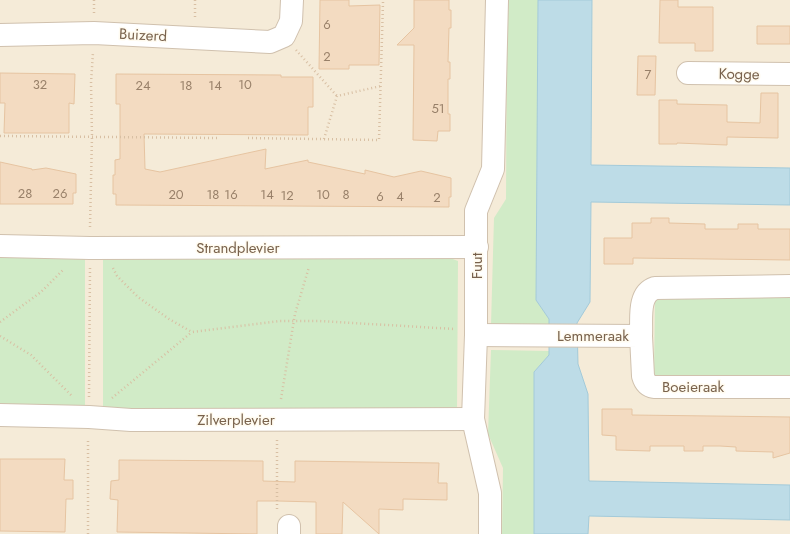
<svg xmlns="http://www.w3.org/2000/svg" width="790" height="534" font-family="Jost,sans-serif">
  <rect width="100%" height="100%" fill="#fdf8ea"/>
  <path fill="#f5ebd8" d="M0 0H790V534H0Z"/>
  <path fill="#d1ebc7" d="M507 0H538L536 300 549 319V326L491 325 494 218 506 199Z
    M0 254H85V409L0 408Z
    M103 255 450 258 458 261 457 411 103 409Z
    M655 295 790 296V378L654 377Z
    M491 350 549 351V355L534 372V534H502L503 468 488 434Z"/>
  <path fill="#bddce7" stroke="#a3cad9" d="M538 0H592L591 165 790 168V205L591 202 590 302 577 323 578 364 588 394 589 481 790 485V520L589 516 588 534H534V372L549 355V319L536 300Z"/>
  <path fill="#f3dbc1" stroke="#e6c4a1" d="M320 0H349V6L380 5 379 65H349V69H319Z
    M414 0H449V10H451V28H449L448 62H450V79H448V114H450V131H438L437 141 413 140 414 45H397L414 28Z
    M660 0H678V7H713V51H695V43H659Z
    M757 26H790V44H757Z
    M638 56H656L655 95H637Z
    M0 73 75 74 74 104 69 103V133H4L5 103H0Z
    M116 74 281 75V77H313V107H308V135L144 134 145 169 160 172 266 149 265 169 308 160V162L365 174V170L394 177 421 171 451 178V197H449V207L116 205V194H113V175H115V160L120 159V104H116Z
    M761 93H778V138L727 137V145L677 143V144H659V100H677V104L727 105V122L760 123Z
    M0 162 32 169V170L46 168 76 174V193H73V204H0Z
    M651 218H669V223L705 224V229H738V224H758V229H790V260L633 258V264H604V238H632V223H651Z
    M602 409H632V415L790 417V453L773 458V452L736 451V447L720 446H703V451H684V446H650V451L616 450V436L602 435Z
    M0 459H65L64 480H73V499H66L65 532 0 531Z
    M119 460 263 461V481L295 482V461L439 463 438 483H447V500L403 499V510L379 509V534L343 502 342 534H316V502L278 501H257V534L117 532 118 500 110 499 111 481 119 480Z"/>
  <g fill="none" stroke-linecap="round" stroke-linejoin="round">
    <g stroke="#d0c1ae" stroke-width="24">
      <path id="minor" d="M0 35 94 33 270 42 284 36 291 21 292 0
        M688 73 790 74
        M0 246 90 248 477 247
        M476 335 641 336C642 320 637 294 655 288L790 286
        M641 336 643 376C645 383 648 386 654 387H790
        M0 415 89 417 131 420 473 419
        M289 534V526"/>
    </g>
    <g stroke="#d0c1ae" stroke-width="24">
      <path id="tertiary" d="M490 534V493L473 419 476 335V211L493 169 497 0"/>
    </g>
    <path stroke="#d8bfa3" stroke-width="2.5" stroke-dasharray="1 3" stroke-linecap="butt" d="M94 13V0
      M195 17V0
      M296 50 337 96
      M0 136 217 138
      M248 138 379 140 383 2
      M324 139 337 96 381 86
      M90 227 92 136 91 83 93 52
      M113 268 117 276 138 297 169 319 192 332 280 321H319L455 329
      M0 322 41 292 64 269
      M0 336 31 355 72 396
      M89 397 90 268
      M112 398 192 332
      M281 399 295 314 309 267
      M277 509V440
      M88 534V438"/>
    <use href="#minor" stroke="#fff" stroke-width="22"/>
    <use href="#tertiary" stroke="#fff" stroke-width="22"/>
  </g>
  <g text-anchor="middle" stroke-width="3" stroke-linejoin="round" paint-order="stroke">
    <g font-size="13" fill="#988069">
      <text x="327" y="29">6</text>
      <text x="327" y="61">2</text>
      <text x="648" y="79">7</text>
      <text x="40" y="89">32</text>
      <text x="245" y="89">10</text>
      <text x="143" y="90">24</text>
      <text x="186" y="90">18</text>
      <text x="215" y="90">14</text>
      <text x="438" y="113">51</text>
      <text x="25" y="198">28</text>
      <text x="60" y="198">26</text>
      <text x="176" y="199">20</text>
      <text x="213" y="199">18</text>
      <text x="231" y="199">16</text>
      <text x="267" y="199">14</text>
      <text x="323" y="199">10</text>
      <text x="346" y="199">8</text>
      <text x="287" y="200">12</text>
      <text x="380" y="201">6</text>
      <text x="400" y="201">4</text>
      <text x="437" y="202">2</text>
    </g>
    <g font-size="15" fill="#79624c" stroke="#fffbf0">
      <text transform="translate(143 35) rotate(3)" y="5">Buizerd</text>
      <text transform="translate(739 74) rotate(1)" y="5">Kogge</text>
      <text x="238" y="253">Strandplevier</text>
      <text transform="translate(477 266) rotate(-90)" y="5">Fuut</text>
      <text x="593" y="341">Lemmeraak</text>
      <text x="693" y="392">Boeieraak</text>
      <text x="236" y="425">Zilverplevier</text>
    </g>
  </g>
</svg>
